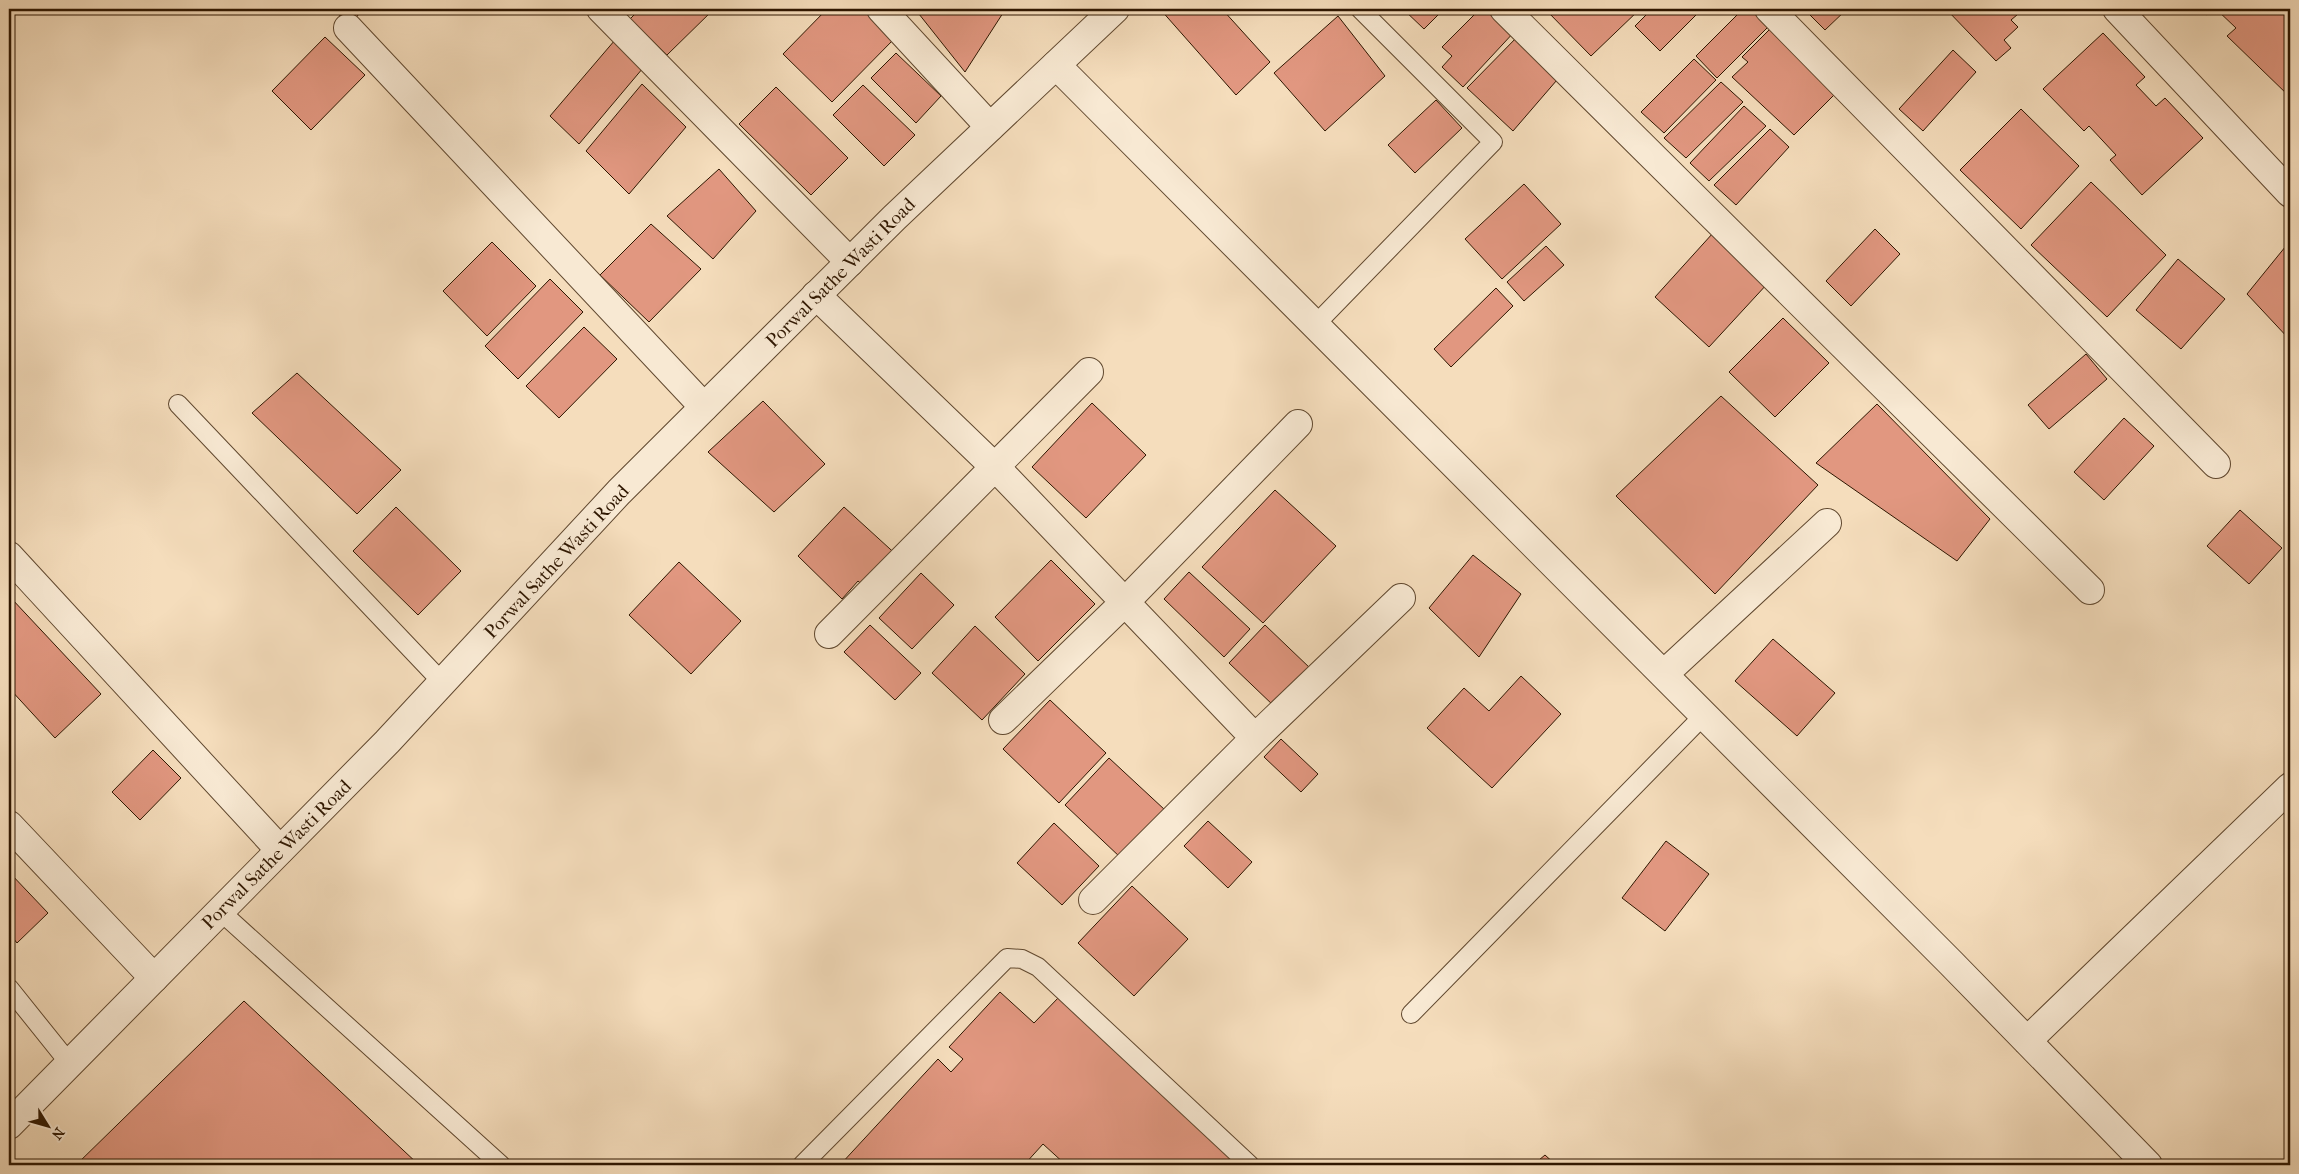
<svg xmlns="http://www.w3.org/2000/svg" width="2299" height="1174" font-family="'IM FELL French Canon',serif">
  <rect width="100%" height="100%" fill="#f5ddbc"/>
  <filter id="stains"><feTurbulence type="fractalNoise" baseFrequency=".004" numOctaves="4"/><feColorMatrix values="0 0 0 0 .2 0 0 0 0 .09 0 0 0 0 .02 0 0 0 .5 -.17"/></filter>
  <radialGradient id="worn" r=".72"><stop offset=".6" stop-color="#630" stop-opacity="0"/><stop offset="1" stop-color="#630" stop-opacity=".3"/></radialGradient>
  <path fill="#e19780" stroke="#2e1600" d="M333 9H363L350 25Z
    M640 9H714L667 55 630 19Z
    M827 9H866L895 38 832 102 783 54Z
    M915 9H999L1003 13 965 72Z
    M1160 9H1222L1270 62 1236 95Z
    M1403 9H1444L1424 29Z
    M1480 9H1494L1516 30 1463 87 1442 67 1452 56 1442 47Z
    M1545 9H1640L1591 56Z
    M1652 9H1702L1660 51 1635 26Z
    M1743 9H1764L1775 20 1717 78 1696 56Z
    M1804 9H1847L1825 30Z
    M1946 9H2024L2011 20 2018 27 2004 40 2011 48 1996 61Z
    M2200 9H2213L2207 15Z
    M2216 9H2290V97L2227 36 2236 28Z
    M1338 16 1385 76 1325 131 1274 73Z
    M1776 23 1841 88 1794 135 1732 77 1748 62 1742 57Z
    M1522 32 1563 73 1513 131 1467 88Z
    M2103 33 2145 77 2136 85 2156 106 2165 98 2203 138 2142 195 2110 160 2116 155 2089 126 2084 131 2043 89Z
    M325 37 365 75 311 130 272 91Z
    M615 40 643 68 579 144 550 116Z
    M1953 50 1976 72 1923 131 1899 109Z
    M896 53 941 96 916 123 871 78Z
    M1694 59 1716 80 1664 133 1641 112Z
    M1721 82 1743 102 1686 158 1664 138Z
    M642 84 686 127 629 194 586 151Z
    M863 85 915 135 884 166 833 115Z
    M776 87 848 158 811 195 739 124Z
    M1436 100 1462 128 1415 173 1388 145Z
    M1744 106 1766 126 1709 181 1690 163Z
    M2021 109 2079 166 2021 229 1960 170Z
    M1770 129 1789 147 1736 205 1714 185Z
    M719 169 756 211 713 259 667 216Z
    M2091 182 2166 255 2107 317 2031 245Z
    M1524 184 1561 224 1502 279 1465 239Z
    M651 224 701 269 649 322 600 275Z
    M1875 229 1900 254 1851 306 1826 281Z
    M1713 233 1768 283 1709 347 1655 297Z
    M2290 241V340L2247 294Z
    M492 242 536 286 487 336 443 291Z
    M1546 246 1564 265 1524 301 1507 282Z
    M2178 259 2225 299 2181 349 2136 310Z
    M550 279 583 312 518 379 485 346Z
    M1496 288 1513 306 1451 367 1434 349Z
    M1783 318 1829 363 1775 417 1729 372Z
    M584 327 617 359 559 418 526 386Z
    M2086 354 2107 379 2049 429 2028 405Z
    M297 373 401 470 357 514 252 413Z
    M1721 396 1818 485 1715 594 1616 496Z
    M763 401 825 464 774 512 708 452Z
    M1092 403 1146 455 1086 518 1032 467Z
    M1877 404 1990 519 1957 561 1816 463Z
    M2124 418 2154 446 2104 500 2074 472Z
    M1275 490 1336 546 1263 623 1202 567Z
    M396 507 461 571 418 615 353 551Z
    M844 507 901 559 870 592 858 581 842 599 798 556Z
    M2240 510 2282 548 2249 584 2207 546Z
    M1473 555 1521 594 1479 657 1429 608Z
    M1051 560 1095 604 1038 661 995 617Z
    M679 562 741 621 691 674 629 615Z
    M1189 572 1250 629 1224 657 1164 599Z
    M921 573 954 605 912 649 879 618Z
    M11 598 101 694 55 738 9 688V600Z
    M870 625 921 673 895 700 844 652Z
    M1265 625 1311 669 1275 707 1229 663Z
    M975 626 1025 674 982 720 932 673Z
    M1773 639 1835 693 1797 736 1735 681Z
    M1521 676 1561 714 1492 788 1427 728 1464 688 1489 711Z
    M1050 700 1106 753 1059 803 1003 749Z
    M1281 739 1318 774 1301 792 1264 757Z
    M153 750 181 778 140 820 112 792Z
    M1109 758 1165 810 1121 858 1065 805Z
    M1208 821 1252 862 1228 888 1184 846Z
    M1054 823 1099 866 1062 905 1017 863Z
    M1666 841 1709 874 1665 931 1622 898Z
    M9 872 48 913 17 943 13 938 9 941Z
    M1132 886 1188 939 1134 996 1078 943Z
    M1000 992 1034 1023 1059 997 1242 1165H1066L1043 1144 1024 1165H840L938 1059 951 1072 963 1059 949 1047Z
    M244 1001 419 1165H76Z
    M1545 1155 1556 1165H1533Z"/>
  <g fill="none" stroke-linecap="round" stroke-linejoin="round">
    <g stroke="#60482f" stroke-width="20">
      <path id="service" d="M1315 325 1493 142 1360 9
        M178 404 442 682
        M220 911 501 1165
        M9 988 70 1064
        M1411 1014 1704 715
        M802 1165 1007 958 1022 959 1038 967 1250 1165"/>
    </g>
    <g stroke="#60482f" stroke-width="30">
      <path id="minor" d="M601 9 850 262
        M881 9 990 127
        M1504 9 2090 590
        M1769 9 2216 464
        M2117 9 2290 193
        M348 28 704 407
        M1056 65 1951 963 2148 1165
        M816 295 1004 476 1255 738
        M9 556 280 850
        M829 634 1089 372
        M1664 674 1827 523
        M1003 720 1124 603 1298 424
        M9 825 154 978
        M1093 900 1255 738 1401 598
        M2027 1041 2290 787"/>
    </g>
    <g stroke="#60482f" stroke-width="30">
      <path id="tertiary" d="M9 1125 387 742 619 492 894 218 1115 9"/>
    </g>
    <use href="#service" stroke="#f8e9d3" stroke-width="18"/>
    <use href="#minor" stroke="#f8e9d3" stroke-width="28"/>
    <use href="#tertiary" stroke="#f8e9d3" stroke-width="28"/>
  </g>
  <g text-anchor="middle" stroke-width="5" stroke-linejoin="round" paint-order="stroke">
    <g font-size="19" fill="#2e1600" stroke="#f8e9d3">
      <text transform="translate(840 272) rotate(-45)" y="7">Porwal Sathe Wasti Road</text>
      <text transform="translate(556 561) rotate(-47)" y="7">Porwal Sathe Wasti Road</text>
      <text transform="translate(276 854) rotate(-45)" y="7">Porwal Sathe Wasti Road</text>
    </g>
  </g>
  <rect width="2299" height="1174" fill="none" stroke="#f5ddbc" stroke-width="30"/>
  <rect x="10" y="10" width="2279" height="1154" fill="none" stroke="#2e1600" stroke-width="2.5"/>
  <rect x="15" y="15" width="2269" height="1144" fill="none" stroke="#2e1600"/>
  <g transform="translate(48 1126) rotate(127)" stroke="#f8e9d3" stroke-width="4" paint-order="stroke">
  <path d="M0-4L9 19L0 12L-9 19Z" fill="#2e1600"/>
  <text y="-8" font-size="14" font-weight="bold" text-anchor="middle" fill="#2e1600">N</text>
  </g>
  <rect width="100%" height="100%" filter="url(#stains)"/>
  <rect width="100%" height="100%" fill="url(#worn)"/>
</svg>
